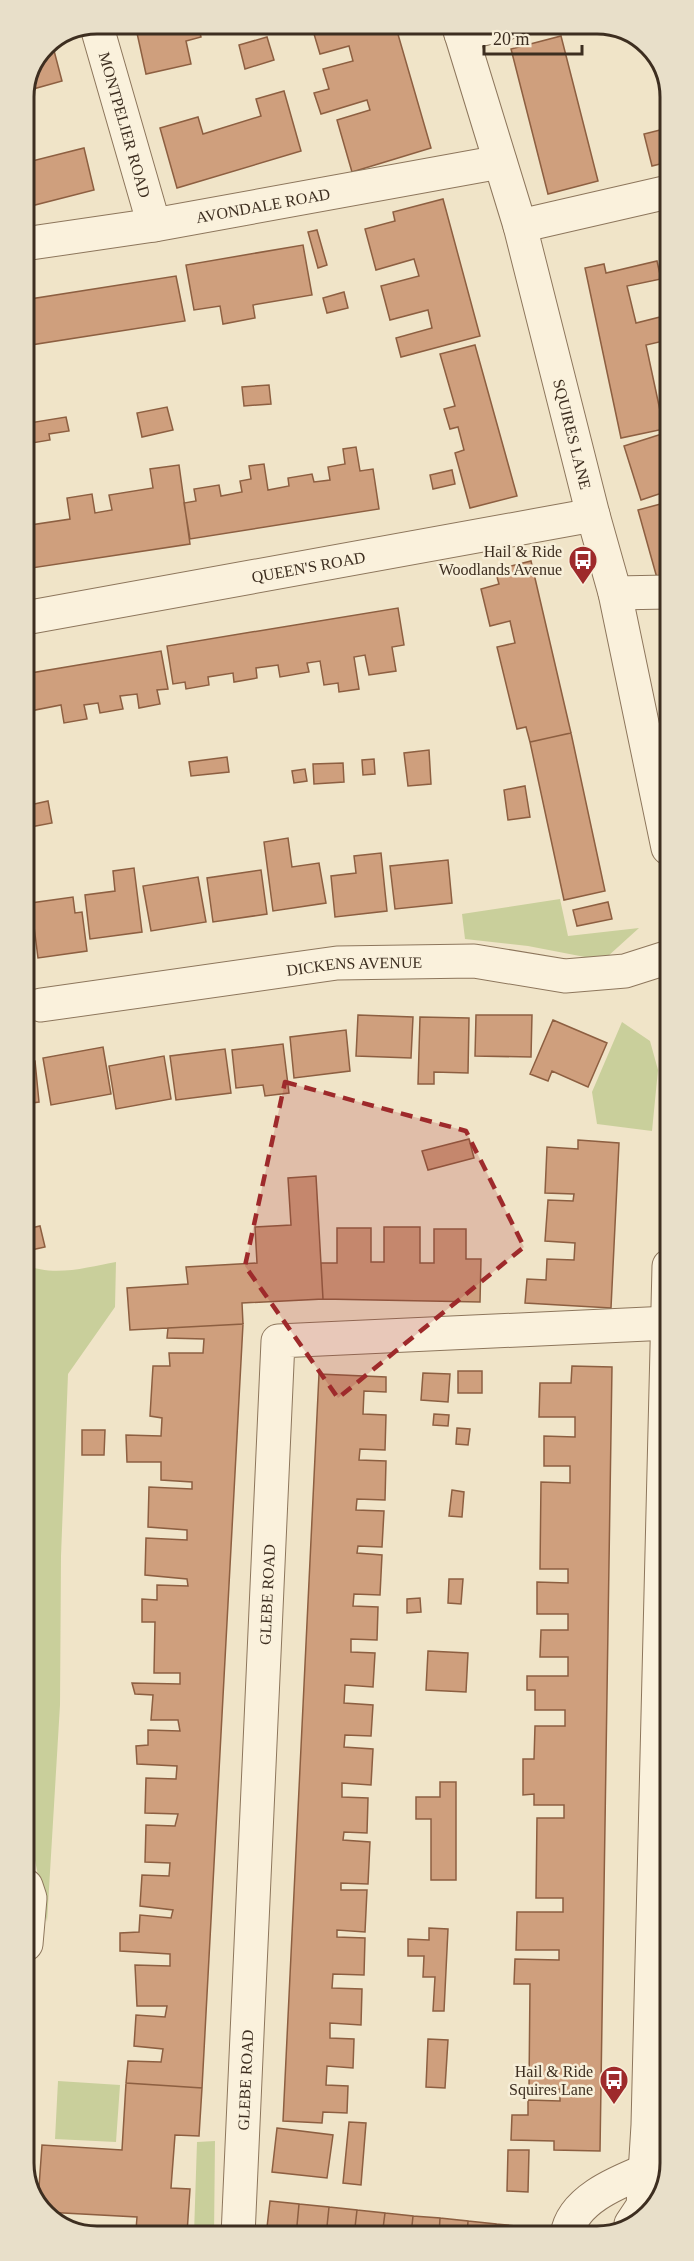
<svg xmlns="http://www.w3.org/2000/svg" width="694" height="2261" font-family="Georgia,serif">
  <rect width="100%" height="100%" fill="#f0e4c8"/>
  <path fill="#c9cf9b" d="M560 899 568 936 639 928 607 957H585L528 946 465 939 462 914Z
    M622 1022 650 1041 658 1070 652 1131 597 1124 592 1092Z
    M116 1262 115 1307 68 1374 61 1556 60 1705 47 1922 34 1855 26 1841 25 1264C52 1278 88 1267 116 1262Z
    M58 2081 120 2085 116 2142 55 2139Z
    M215 2141 214 2236H190L194 2234 197 2142Z"/>
  <path fill="#cf9f7d" stroke="#8d5f41" stroke-width="1.5" d="M135 24H198L201 37 186 41 191 64 146 74Z
    M311 24H395L431 148 352 172 337 120 370 110 367 100 321 114 314 93 329 89 323 69 353 61 349 46 320 54Z
    M561 36 598 181 548 194 511 49Z
    M267 37 274 60 245 69 239 45Z
    M52 43 62 81 26 91 46 45Z
    M284 91 301 151 177 188 160 128 198 117 203 134 261 116 256 99Z
    M668 128V162L652 166 644 134Z
    M84 148 94 190 31 206 24 177V163Z
    M443 199 480 336 401 357 396 338 432 328 428 310 390 320 381 286 419 276 414 259 376 270 365 229 395 221 393 212Z
    M317 230 327 265 318 268 308 232Z
    M303 245 312 295 253 305 255 318 223 324 220 306 194 310 186 265Z
    M657 261 661 279 627 286 636 323 668 315V340L646 345 664 429 621 438 585 268 604 264 606 273Z
    M176 276 185 321 24 346V300Z
    M344 292 348 308 327 313 323 298Z
    M475 345 517 496 470 508 455 453 464 450 458 427 450 429 444 409 455 406 440 354Z
    M269 385 271 404 244 406 242 387Z
    M167 407 173 430 142 437 137 413Z
    M66 417 69 431 49 434 50 440 32 443 29 423Z
    M668 432V491L641 500 624 446Z
    M356 447 360 471 373 469 379 509 190 539 184 503 196 501 194 489 219 485 221 496 242 492 240 481 251 479 249 466 264 464 268 490 289 486 288 478 312 474 314 482 330 480 328 467 345 464 343 449Z
    M179 465 190 544 25 569 24 526 70 519 67 498 92 494 95 513 112 510 109 495 153 488 150 469Z
    M452 470 455 484 433 489 430 475Z
    M668 502V575L657 578 638 510Z
    M531 561 571 733 530 742 526 727 517 729 497 647 515 643 510 621 490 626 481 589 499 584 495 570Z
    M398 608 404 645 392 647 396 671 369 675 365 655 354 657 359 689 339 692 338 683 324 685 320 661 307 663 309 672 280 677 278 665 256 668 257 678 234 682 233 673 208 677 209 685 186 689 185 682 173 684 167 646Z
    M161 651 168 689 157 690 160 704 139 708 137 694 120 696 123 709 100 713 98 703 84 705 87 719 64 723 61 705 25 712V674Z
    M571 733 605 891 564 900 530 742Z
    M429 750 431 784 408 786 404 753Z
    M227 757 229 772 191 776 189 762Z
    M374 759 375 774 363 775 362 760Z
    M343 763 344 782 314 784 313 764Z
    M305 769 307 781 294 783 292 771Z
    M525 786 530 817 508 820 504 790Z
    M48 801 52 823 25 828V806Z
    M288 838 292 867 319 863 326 903 273 911 264 842Z
    M381 853 387 911 335 917 331 876 356 873 354 856Z
    M448 860 452 903 395 909 390 866Z
    M134 868 142 932 90 939 85 895 115 891 113 871Z
    M261 870 267 914 213 922 207 878Z
    M198 877 206 922 151 931 143 886Z
    M73 897 75 913 82 912 87 951 38 958 31 903Z
    M608 902 612 919 577 926 573 910Z
    M358 1015 413 1017 411 1058 356 1056Z
    M476 1015H532L531 1057 475 1056Z
    M420 1017 469 1018 468 1073 434 1072V1084H418Z
    M553 1020 607 1043 588 1087 552 1071 548 1081 530 1074Z
    M346 1030 350 1071 294 1078 290 1037Z
    M283 1044 289 1093 265 1096 263 1085 236 1088 232 1050Z
    M103 1047 111 1094 51 1105 43 1058Z
    M225 1049 231 1093 176 1100 170 1056Z
    M164 1056 171 1099 116 1109 109 1066Z
    M35 1061 39 1102 25 1104V1062Z
    M469 1139 474 1158 428 1170 422 1151Z
    M578 1140 619 1143 611 1308 525 1303 527 1279 546 1280 547 1259 574 1260 575 1243 545 1241 548 1200 573 1201 574 1194 545 1193 547 1147 578 1149Z
    M316 1176 323 1299 242 1303 243 1324 130 1330 127 1288 188 1284 186 1267 257 1263 255 1227 291 1225 288 1178Z
    M40 1226 45 1247 31 1250 26 1229Z
    M384 1227H420V1263H434V1229H466V1259H481L480 1302 323 1299 321 1263H337V1228H371V1262H384Z
    M243 1324 202 2088 126 2083 128 2061 161 2062 163 2049 134 2046 136 2015 165 2017 167 2006H137L135 1965 170 1966V1954L120 1951V1933L139 1932 140 1915 171 1918 173 1910 140 1906 142 1875 169 1876 170 1863 145 1862 146 1825 175 1826 178 1814 145 1813 146 1778 176 1779 177 1766 137 1764 136 1746 148 1745V1730L180 1731 178 1720H151L153 1695 135 1694 132 1683 180 1684V1673H154L155 1622H142V1599L157 1600V1585L188 1586 187 1579 145 1575 146 1538 187 1540V1530L148 1527 149 1487 192 1489V1482L161 1480V1462H127L126 1435 161 1436 162 1418 150 1416 153 1366H170L169 1353H203L204 1339 167 1338 168 1328Z
    M572 1366 612 1367 600 2151 554 2150V2141L511 2140 512 2115H528V2100L560 2101V2089H529L530 1984H514L515 1959 559 1960V1950H516L517 1912H563V1898H536L537 1818H564V1805H534V1794L523 1795V1759H534L535 1726H565V1710H535V1690H527V1676H568V1657H540L541 1630H568V1614H537V1582L568 1583V1569H540L541 1482 570 1483V1466H544V1436L575 1437V1417H539L540 1383H571Z
    M458 1371H482V1393H458Z
    M423 1373 450 1374 448 1402 421 1400Z
    M319 1374 386 1377V1392L364 1391 363 1414 386 1415 385 1450 360 1449 359 1460 386 1461 385 1500 357 1499 356 1510 384 1511 382 1547 358 1546 357 1553 382 1555 380 1595 354 1594 353 1606 378 1607 377 1640 351 1639V1652L375 1653 373 1687 345 1685 344 1703 373 1705 371 1736 345 1735 344 1747 373 1749 371 1785 342 1783V1797L368 1798 367 1833 344 1832 343 1840 370 1842 368 1884 341 1883V1890H367L365 1932 337 1930V1937L365 1938 364 1975 333 1974 332 1988 362 1989 361 2025 330 2023V2038L354 2039 353 2068 327 2066 326 2085 348 2086 347 2113 323 2112 322 2123 283 2121Z
    M434 1414 449 1415 448 1426 433 1425Z
    M457 1428 470 1429 468 1445 456 1444Z
    M82 1430H105L104 1455H82Z
    M452 1490 464 1492 462 1517 449 1516Z
    M449 1579H463L461 1604 448 1603Z
    M420 1598 421 1612 407 1613V1599Z
    M428 1651 468 1653 466 1692 426 1690Z
    M440 1782H456V1880H431V1819H416V1797H440Z
    M429 1928 448 1929 444 2011H433L435 1977H423L424 1956H408V1939L429 1940Z
    M428 2039 448 2040 445 2088 426 2087Z
    M126 2083 202 2088 199 2136 175 2135 171 2188 190 2189 187 2233 136 2230 137 2217 45 2212 38 2201 42 2145 122 2150Z
    M349 2122 366 2123 361 2185 343 2183Z
    M277 2128 333 2135 327 2178 272 2172Z
    M508 2150H529L528 2192 507 2191Z
    M270 2201 299 2204 296 2236H266Z
    M299 2204 329 2207 326 2236H296Z
    M329 2207 357 2210 354 2236H326Z
    M357 2210 385 2213 382 2236H354Z
    M385 2213 413 2216 411 2235 382 2236Z
    M413 2216 440 2218 439 2235H411Z
    M440 2218 468 2221 467 2235H439Z
    M468 2221 496 2224 495 2235H467Z
    M496 2224 527 2227V2235H495Z"/>
  <g fill="none" stroke-linecap="round" stroke-linejoin="round">
    <g stroke="#8d765c" stroke-width="35">
      <g id="minor">
        <path id="s1" d="M96 24 154 225"/>
        <path id="s2" d="M458 24 520 226 593 515 615 593 668 848"/>
        <path d="M461 34 505 24"/>
        <path d="M520 226 668 192"/>
        <path id="s3" d="M24 244 154 225 500 162"/>
        <path d="M615 593 668 592"/>
        <path id="s4" d="M25 618 593 515"/>
        <path id="s5" d="M41 1005 337 963 474 961 565 976 625 971 669 957"/>
        <path d="M26 1886 30 1898 26 1944"/>
        <path d="M631 2224 643 2206 648 2125 669 1266"/>
        <path d="M567 2235C572 2200 618 2182 645 2171"/>
        <path id="s6" d="M238 2236 278 1341 669 1323"/>
      </g>
    </g>
    <path stroke="#8d765c" stroke-width="4" stroke-dasharray="4.5 3" stroke-linecap="butt" d="M71 2228 171 2236"/>
    <use href="#minor" stroke="#faf1dc" stroke-width="33"/>
  </g>
  <path fill="#9e2a2b" fill-opacity="0.2" stroke="#9e2a2b" stroke-width="4.5" stroke-dasharray="12 8" stroke-linejoin="round" d="M285 1082 466 1131 524 1247 338 1398 245 1266Z"/>
  <defs>
    <g id="bus-pin" transform="scale(1.5)"><path d="M0 17L-7.5 6A9.5 9.5 0 1 1 7.5 6Z" fill="#9e2a2b" stroke="#f7eed8"/><path d="M-5-6H5V4H4V6H2V4H-2V6H-4V4H-5ZM-3.5-4V0h7V-4ZM-3.5 1.2v1.5H-2V1.2ZM2 1.2v1.5H3.5V1.2Z" fill="#fff"/></g>
  </defs>
  <g fill-rule="evenodd">
    <use href="#bus-pin" x="583" y="560"/>
    <use href="#bus-pin" x="614" y="2080"/>
  </g>
  <g text-anchor="middle" stroke-width="5" stroke-linejoin="round" paint-order="stroke">
    <g font-size="16" fill="#3d2e20" stroke="#f7eed8">
      <text dy="6" stroke="none"><textPath href="#s1" startOffset="105">MONTPELIER ROAD</textPath></text>
      <text dy="6" stroke="none"><textPath href="#s3" startOffset="242">AVONDALE ROAD</textPath></text>
      <text dy="6" stroke="none"><textPath href="#s2" startOffset="426">SQUIRES LANE</textPath></text>
      <text dy="6" stroke="none"><textPath href="#s4" startOffset="288">QUEEN'S ROAD</textPath></text>
      <text dy="6" stroke="none"><textPath href="#s5" startOffset="316">DICKENS AVENUE</textPath></text>
      <text dy="6" stroke="none"><textPath href="#s6" startOffset="642">GLEBE ROAD</textPath></text>
      <text dy="6" stroke="none"><textPath href="#s6" startOffset="156">GLEBE ROAD</textPath></text>
    </g>
    <g font-size="16" fill="#3d2e20" stroke="#f7eed8" text-anchor="end">
      <text x="562" y="557">Hail &amp; Ride<tspan x="562" dy="18">Woodlands Avenue</tspan></text>
      <text x="593" y="2077">Hail &amp; Ride<tspan x="593" dy="18">Squires Lane</tspan></text>
    </g>
  </g>
  <path d="M0 0H694V2261H0ZM97 34H597A63 63 0 0 1 660 97V2163A63 63 0 0 1 597 2226H97A63 63 0 0 1 34 2163V97A63 63 0 0 1 97 34Z" fill="#e8dfc9" fill-rule="evenodd"/>
  <path fill="none" stroke="#3d2e20" stroke-width="3" d="M97 34H597A63 63 0 0 1 660 97V2163A63 63 0 0 1 597 2226H97A63 63 0 0 1 34 2163V97A63 63 0 0 1 97 34Z"/>
  <path d="M484 45v9h98v-9" fill="none" stroke="#3d2e20" stroke-width="3"/>
  <text x="493" y="45" font-size="18" fill="#3d2e20" stroke="#f7eed8" stroke-width="4.5" paint-order="stroke">20 m</text>
</svg>
